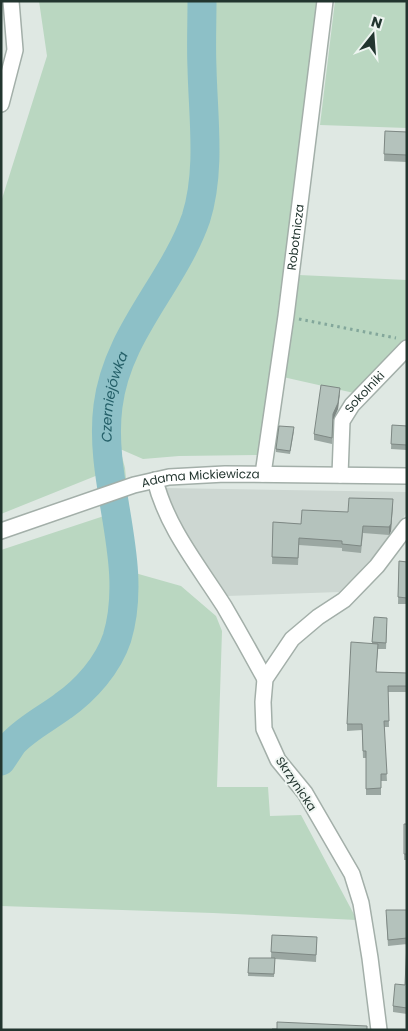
<svg xmlns="http://www.w3.org/2000/svg" width="408" height="1031" font-family="Poppins,sans-serif">
  <rect width="100%" height="100%" fill="#dfe8e3"/>
  <path fill="#cdd7d2" d="M165 488 407 492V510L397 533 339 592 227 596 186 535Z"/>
  <path fill="#bad7c1" d="M39 1H319L259 455 179 456 143 459 120 449 125 468 135 573 181 586 216 616 222 631 217 787H268L270 816 301 815 357 920 213 913 1 906V550L107 515 98 475 1 514V202L47 56Z
    M335 1H407V128L320 125Z
    M299 275 407 280V340L354 393 283 377Z"/>
  <g fill="none" stroke-linecap="round" stroke-linejoin="round">
    <path stroke="#8dc0c7" stroke-width="29" id="s1" d="M1 761C5 755 9 749 13 743 27 728 47 718 63 706 86 690 108 665 117 638 140 562 98 482 108 406 117 333 173 284 196 218 211 171 203 116 202 68 201 46 202 24 202 1"/>
    <g stroke="#a3afa9" stroke-width="18">
      <g id="minor">
        <path d="M1 104 15 50 11 1"/>
        <path id="s2" d="M263 474 286 316 325 1"/>
        <path id="s3" d="M340 475 342 421 352 405 407 348"/>
        <path d="M155 480C167 528 198 565 224 606 238 630 252 655 265 679"/>
        <path id="s4" d="M1 531 134 485 169 477 225 474 407 476"/>
        <path d="M379 1030 370 958 361 903 352 874 305 793 278 760 264 729 263 702 265 679 292 639 318 617 344 600 377 566 407 526"/>
      </g>
    </g>
    <path stroke="#83a79b" stroke-width="3" stroke-dasharray="2.5 4" stroke-linecap="butt" d="M299 319 396 338"/>
    <use href="#minor" stroke="#fff" stroke-width="15"/>
  </g>
  <path fill="#9ba7a2" d="M385 131 407 132V162L384 161Z
    M340 394 338 409 333 420 332 444 314 440V434Z
    M392 425 407 426V450L391 449Z
    M294 431 290 454 276 452V449Z
    M393 506 391 531 389 535 363 533 361 553 342 551V548L299 545 298 565 272 564 273 522 301 524 348 512Z
    M399 561 407 562V604H398Z
    M374 617 387 624 386 649H378L376 672 407 673V692H388L389 727H384L387 781H381V795H366V758H363L362 730 347 731V724L372 643Z
    M404 824H407V860H404Z
    M407 910V1014L393 1012V1006L405 985 407 944 388 946 386 915Z
    M272 935 317 937 316 962 275 959 274 977 248 976 249 958H271Z"/>
  <path fill="#7e8884" d="M340 388 338 409 333 420 332 444 333 414Z
    M393 499 391 531 389 535V527Z"/>
  <path fill="#b4c2bc" stroke="#7e8884" d="M385 131 407 132V155L384 154Z
    M321 385 340 388 338 403 333 414 332 438 314 434Z
    M392 425 407 426V445L391 444Z
    M279 426 294 427 290 451 276 449Z
    M349 498 393 499 391 524 389 527 363 526 361 546 342 544V541L299 538 298 558 272 557 273 522 301 524 302 510 348 512Z
    M399 561 407 562V598L398 597Z
    M374 617 387 618 386 643 372 642Z
    M351 642 378 644 376 672 407 673V686H388L389 721H384L387 774H381V788L366 789V751H363L362 724H347Z
    M404 824H407V854H404Z
    M386 910H407V938L388 940Z
    M272 935 317 937 316 955 271 952Z
    M407 942V1008L393 1006 395 984 405 985Z
    M249 958H275L274 974 248 973Z
    M277 1022 367 1026V1030H272V1029H277Z"/>
  <g text-anchor="middle" stroke-width="4" stroke-linejoin="round" paint-order="stroke">
    <g font-size="12" fill="#22352f" stroke="#eef5f1">
      <text dy="4" stroke="none"><textPath href="#s2" startOffset="239">Robotnicza</textPath></text>
      <text dy="4" stroke="none"><textPath href="#s3" startOffset="91">Sokolniki</textPath></text>
      <text dy="4" stroke="none"><textPath href="#s4" startOffset="208">Adama Mickiewicza</textPath></text>
      <text transform="translate(296 784) rotate(56)" y="4">Skrzynicka</text>
    </g>
    <g font-size="14" font-style="italic" fill="#256069" stroke="#eef5f1">
      <text dy="5" stroke="none"><textPath href="#s1" startOffset="416">Czerniejówka</textPath></text>
    </g>
  </g>
  <rect width="408" height="1031" fill="none" stroke="#22352f" stroke-width="5"/>
  <g transform="translate(373 35) rotate(17)" stroke="#eef5f1" stroke-width="4" paint-order="stroke">
  <path d="M0-4L9 19L0 12L-9 19Z" fill="#22352f"/>
  <text y="-8" font-size="14" font-weight="bold" text-anchor="middle" fill="#22352f">N</text>
  </g>
</svg>
